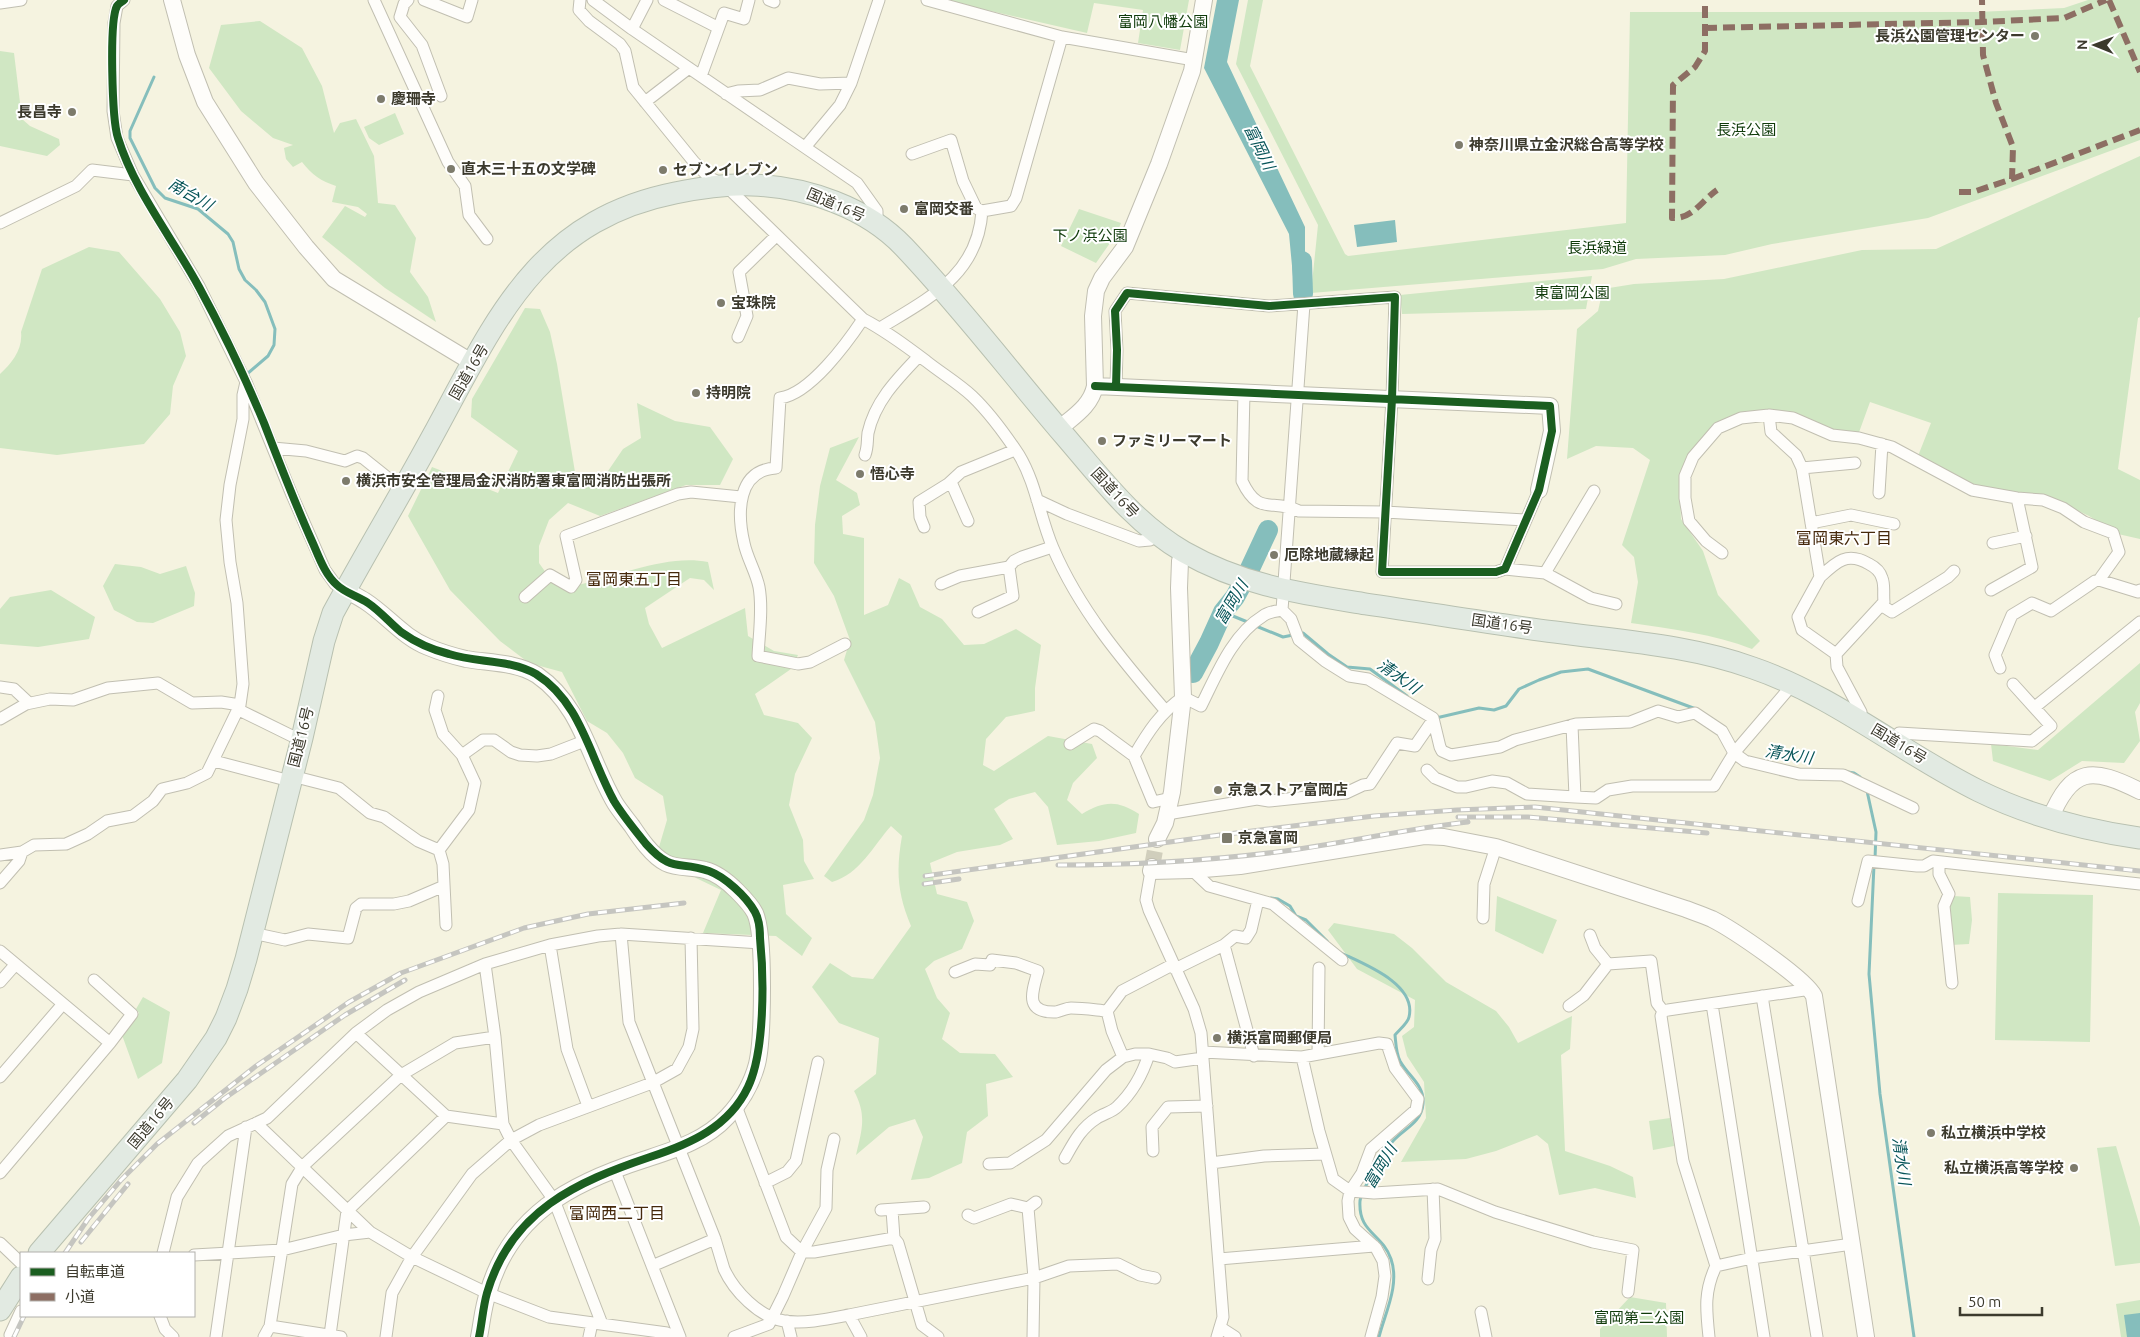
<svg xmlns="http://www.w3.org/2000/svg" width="2140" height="1337" font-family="Ubuntu,'Noto Sans JP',sans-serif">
  <rect width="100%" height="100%" fill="#f5f3e0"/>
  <path fill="#d0e7c3" d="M943 0H1189L1180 50 1138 43 1143 10 1094 3 1087 33Z
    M1248 0H1263L1250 66 1345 254 1348 256 1626 223 1630 12H1977L2064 8 2088 0H2140V140L1928 218 1772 244 1725 255 1636 259 1603 269 1311 293 1318 225 1236 64Z
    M260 21 302 48 322 86 334 133 340 123 356 119 374 156 378 203 395 205 416 238 410 272 428 297 436 322 385 288 322 237 345 206 365 217 367 214 358 207 332 202 336 186C321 181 312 175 302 162L293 167 286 159 284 148 293 145 273 138 241 111 209 68 221 25Z
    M0 51 14 53 22 119 30 126 59 139 60 145 47 156 0 146Z
    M395 113 404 134 379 145 369 138 364 127Z
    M2140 156V317L2138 318 2118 469 2140 480V539L2118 534 2089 516 2045 495 1973 487 1918 456 1931 423 1870 402 1858 435 1833 433 1794 415 1740 416 1691 456 1680 499 1681 519 1703 551 1718 595 1760 641 1752 649C1714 634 1672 629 1631 623L1638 582 1634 557 1622 545 1650 460 1633 448 1596 446 1567 459 1577 329 1598 311 1603 289 1634 284 1724 279 1862 250 1936 249Z
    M1079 209 1121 223 1117 233 1096 263 1061 246Z
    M89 247 119 252 160 299 180 332 186 356 173 386 170 414 144 444 57 455 0 448V374C12 363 23 349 21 332L42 269Z
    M1592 276 1586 309 1402 314 1400 295Z
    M525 308 540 309 550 332 557 364 577 484 608 471 623 449 641 438 637 403 675 421 710 427 733 459 720 485H686L600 516 568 503 549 520 539 546V563L554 584C563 584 573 586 582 584 621 575 668 554 708 562L714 590 704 580 690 578 645 608 649 624 662 648 745 608 748 636 774 651 798 655 791 669 755 694 764 715 798 723 812 738 795 774 789 805 803 840 804 861 814 879 783 885 786 914 812 938 802 956 776 936 703 933 721 890 696 878 659 847 667 820 663 796 635 778 623 753 607 733 587 721 562 672 529 663 500 641 450 590 408 516 432 467 498 493 518 451 471 417 472 399Z
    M859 437 836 480 857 493 860 505 842 516 843 534 864 538V615L888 605 899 578 910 584 920 607 942 619 964 645 984 644 1016 629 1041 645 1035 688V711L1006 717 986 739 983 765 994 771 1048 736 1092 744 1097 758 1073 783 1067 800 1082 814C1104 801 1117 800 1139 814L1136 833 1099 841 1057 845 1048 807 1035 792 1009 799 994 809 1013 839 1000 845 957 852 930 863 937 894 967 902 974 921 962 949 934 961 925 969 937 998 950 1013 942 1039 960 1053 995 1054 1013 1077 986 1084 988 1116 967 1132 962 1163 929 1178 911 1180 923 1137 915 1119 889 1127 856 1155C862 1130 867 1115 854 1091L876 1074 879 1038 839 1023 812 987 830 963 852 977 873 979 911 926C897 893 896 870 902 836L891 826C873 846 860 874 832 882L824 876 864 820 873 795 880 758 875 722 844 660 850 640 834 596 814 563 815 525 820 486 830 448Z
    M115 564 141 567 160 574 186 566 195 593 194 606 153 623 137 622 114 610 103 586Z
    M51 590 95 617 89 639 38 647 0 644V609L10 597Z
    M2140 663V703L2135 712 2140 741 2124 763 2082 761 2050 781 1993 761 1991 744 2038 750Z
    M1998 893 2093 895 2090 1042 1995 1040Z
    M1497 896 1557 920 1543 954 1495 931Z
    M1953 896 1970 897 1972 920 1969 944 1951 945 1948 909Z
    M1334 923 1394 934 1412 948 1446 982 1496 1011 1509 1027 1518 1043 1572 1016 1570 1049 1561 1055 1565 1151 1610 1166 1633 1177 1636 1198 1595 1188 1559 1195 1548 1144 1537 1135 1496 1151 1466 1159 1401 1162 1426 1118 1424 1082 1407 1056 1402 1036 1414 1027 1415 1000 1357 969 1328 930Z
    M143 997 170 1012 162 1063 138 1079 122 1035 139 1013 136 1009Z
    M1670 1118 1674 1146 1653 1150 1649 1121Z
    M2116 1146 2140 1227V1263L2115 1266 2097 1148Z
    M1630 1297 1666 1303 1667 1337H1600V1329Z
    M2140 1300V1337H2121L2116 1304Z"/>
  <path fill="#85bebc" d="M1217 0H1239L1227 62 1305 227V287H1294L1289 234 1204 68Z
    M1395 220 1397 242 1357 247 1354 225Z
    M2140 1313V1337H2127L2124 1315Z"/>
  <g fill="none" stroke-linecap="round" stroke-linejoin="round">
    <path stroke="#85bebc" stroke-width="3" d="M154 77 130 131V138L155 188 165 198 198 209 228 234 233 242 239 269 245 280 256 290 265 302 275 329 274 345 268 356 247 374
      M1223 612 1250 623
      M1256 626 1283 637 1303 633 1328 654 1347 667 1370 669 1407 696
      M1436 718 1479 708 1494 710 1506 706 1519 689 1539 680 1561 672 1588 669 1696 709
      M1848 772 1854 773 1860 777
      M1867 791 1876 832 1875 859
      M1874 865 1869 974 1880 1094 1914 1337
      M1271 898 1278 899 1290 906 1296 916 1306 920 1327 941
      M1341 953C1364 964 1417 984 1409 1017 1408 1023 1399 1030 1395 1035 1396 1044 1396 1053 1400 1061 1408 1076 1425 1085 1423 1104 1421 1123 1405 1128 1393 1141 1386 1149 1361 1191 1360 1201 1358 1233 1382 1233 1391 1259 1400 1285 1385 1313 1379 1337"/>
    <path stroke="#85bebc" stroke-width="20" d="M1302 261 1303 294
      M1193 673 1209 643 1223 612 1235 597 1247 575 1268 530"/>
    <path stroke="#d0cebc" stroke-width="16" stroke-dasharray="16 8" stroke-linecap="butt" d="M1152 867 1157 839"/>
    <g stroke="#c1bfb1" stroke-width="13">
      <path id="street" d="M124 0 117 6 114 23 113 111 117 138 133 175 199 286 246 382 292 495 325 570 335 584 345 590
        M374 0 448 162 465 186 469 215 487 239
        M408 0 404 4 400 17 422 45 441 96
        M424 0 467 17 472 0
        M580 0 579 10 589 21 620 44 625 51 633 87 694 162 710 178 725 185 863 319C886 331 906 346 926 361 941 373 958 383 972 396 990 413 1005 434 1019 455 1036 483 1040 518 1053 548 1079 609 1122 660 1165 710
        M593 0 632 29 857 183 877 211V224
        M664 0 717 27
        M769 0 774 2
        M927 0 1062 37 1194 60
        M0 3 21 0
        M632 29 647 0
        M701 76 724 13 744 19 749 0
        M726 94 738 91 760 90 788 78 820 84 851 83
        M645 102 689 68
        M806 146 840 105 851 83 879 0
        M912 154 951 140 963 181 976 208 982 211
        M0 223 76 186 92 170 133 175
        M880 328C929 298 978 275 982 211L1011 206 1016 198 1062 37
        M738 337 747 316 739 272 776 236
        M1116 387 1117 350 1115 311 1127 293 1269 306 1395 297 1392 399 1382 572H1496L1505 569 1539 490
        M1244 392 1242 481C1259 517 1271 498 1299 511L1385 512 1525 520
        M1769 415 1771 432 1796 455 1802 468 1820 577C1836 562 1847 551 1869 564 1875 567 1880 571 1882 578 1885 585 1883 594 1884 602L1836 654 1837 667 1861 712 1858 719
        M273 448 306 451 345 461 357 456 363 458 403 490
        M865 455C868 447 867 441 868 433 875 401 898 378 919 356
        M1802 468 1855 463
        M951 482 968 521
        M1879 493 1882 444
        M1037 500 1067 514 1139 541 1150 540 1159 535
        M1811 523 1851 515 1894 524
        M924 527 920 517 919 502 948 484 961 472 1015 450
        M1993 543 2026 536
        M1722 553 1706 541 1689 521 1685 498V476L1693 457 1718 428 1741 418 1769 415 1793 418 1832 435 1859 438 1892 447 1972 490 2017 498 2043 500 2063 508 2084 522 2113 533 2119 552 2099 580 2095 581 2051 611 2032 603 2012 615 1995 655 2000 668
        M1505 569 1545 573 1591 598 1616 604
        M1545 573 1594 491
        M1820 577 1798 617 1802 630 1836 654
        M2099 580 2138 592 2140 590
        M941 584 960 576 1009 567
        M1991 590 2032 567 2017 498
        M525 597 550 575 571 587 576 580 566 536 678 494 691 492 741 497
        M1881 605 1892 612 1948 577 1954 571
        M1282 610 1291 619 1299 640 1325 661 1349 676 1368 679 1433 718 1440 747 1442 751 1451 755 1500 747 1515 740 1576 724 1630 722 1658 711 1678 717 1695 713 1722 731 1734 753 1745 761 1799 774 1843 775 1913 808
        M978 612 1013 596 1009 567 1014 561 1022 557 1052 547
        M845 644 810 662 798 664 758 656C759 634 763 609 759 587 756 572 747 558 744 543 737 513 737 470 776 468L780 398C810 394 847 343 863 319
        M0 687 14 689 29 703
        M438 696 435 710 443 734 462 755 475 783 469 810 439 850 443 864 446 925
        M2035 707 2140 622
        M237 709 292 736 302 738
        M0 719 26 704 50 699 73 700 108 688 158 683 192 703 221 702 240 705
        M1572 725 1575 797
        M1892 741 1899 733 2032 741 2051 726 2013 684
        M1070 744 1094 729 1100 731 1134 756 1153 802 1171 798
        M462 755 483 740H494L511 752 520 755 537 756 551 754 587 740
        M1134 756C1148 732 1160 713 1183 697L1201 706C1217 674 1232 635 1263 616 1268 612 1276 611 1282 610L1304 304
        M214 761 290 781
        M1427 770 1435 778 1457 787H1466L1492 781 1507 783 1527 794 1575 797 1596 798 1608 790 1632 786H1714L1734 753 1793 684
        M292 776 339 788 370 813 384 817 418 841 439 850
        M1167 814 1257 799 1269 801 1346 793 1363 785 1370 784 1397 743 1415 746 1433 720
        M0 855 22 852 34 845 66 844 88 834 107 821 133 816 153 801 162 789 187 783 207 773 240 705 243 684 237 603 230 562 226 520 230 485 243 419V395L246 382
        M1939 862V874L1949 894 1944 906 1952 983
        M1192 870 1209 886 1273 904 1342 960
        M1151 871 1146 900 1149 910 1194 1009 1201 1033 1223 1317 1217 1337
        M0 883 19 861 22 852
        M1858 901 1868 861 1917 866H1924L1933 861 2140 884
        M1483 918 1484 884 1496 847
        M252 933 285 940 308 934 348 938 356 908 361 904H394L409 901 444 886
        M621 934 629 1022 715 1239C718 1249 721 1259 724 1269 734 1291 759 1317 784 1321 805 1324 828 1319 849 1315L861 1337
        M1590 935 1595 948 1608 964
        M550 945 567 1049 588 1106
        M0 951 110 1043
        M485 964 495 1037 503 1124 511 1140 554 1200 602 1324
        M1175 969 1224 945
        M955 972 975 964 990 965 992 960 1016 963 1038 971C1032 993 1024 1013 1056 1012 1061 1011 1066 1008 1071 1008 1083 1008 1096 1010 1107 1011
        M0 982 15 965
        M1762 996 1817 1337
        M1712 1004 1764 1337
        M1569 1006 1584 995 1608 964 1651 961 1657 1003 1663 1011
        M356 1033 446 1116 503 1124
        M1203 1052 1302 1057 1379 1043 1387 1044 1395 1068 1418 1099 1416 1110 1371 1149 1362 1173 1350 1191 1348 1201 1349 1217 1355 1229 1376 1248 1383 1261 1385 1276 1382 1297 1371 1337
        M1318 1054 1319 968
        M1254 1056 1224 945 1235 936 1246 938 1251 930 1258 900
        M1123 1057 1112 1031 1107 1011 1122 991 1172 965
        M1302 1057 1319 1131 1333 1179 1350 1191 1374 1193 1438 1189 1495 1212 1593 1242 1633 1250 1628 1292
        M0 1077 62 1005
        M736 1106 786 1237 802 1252H814L894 1238 898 1243 922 1325 938 1337
        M256 1123 370 1232 412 1257 487 1293 549 1317 667 1333 677 1337
        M1153 1151 1152 1127 1168 1107 1207 1106
        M1065 1158C1074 1142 1081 1128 1097 1118 1103 1114 1112 1112 1117 1107 1132 1093 1143 1073 1149 1054
        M1211 1163 1264 1156 1325 1154
        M989 1164 1010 1163 1046 1140 1106 1070 1123 1057 1135 1054H1149L1167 1058 1175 1062 1203 1058
        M614 1169 680 1337
        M0 1173 110 1043 132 1014 94 980
        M765 1183 787 1172 796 1161 818 1062
        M881 1210 924 1207
        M892 1210 894 1238
        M968 1215 974 1218 1011 1204 1028 1208
        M0 1243 21 1263
        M163 1253 177 1197 198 1163 228 1136 267 1118 356 1033 387 1010 419 992 485 964 550 945 598 936 621 934 761 943
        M194 1255 282 1250 344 1235 370 1232
        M1219 1259 1374 1246
        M652 1266 715 1239
        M1716 1266 1752 1258 1852 1244
        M1428 1279 1431 1250 1435 1239 1433 1189
        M1481 1312 1486 1337
        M849 1315 1034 1278 1069 1266 1118 1264 1140 1275 1155 1278
        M160 1316 165 1329 173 1337
        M787 1321 791 1337
        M270 1326 292 1184 303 1166 401 1075 455 1043 495 1037
        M1221 1328 1235 1337
        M10 1335 21 1311
        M330 1335 347 1211 446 1116
        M216 1337 246 1127
        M264 1337 270 1326 341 1337
        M386 1337 392 1293 412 1257 472 1174 511 1140 539 1125 652 1083 677 1069 689 1047 693 1029 691 938
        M589 1337 592 1323
        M734 1337 769 1324 783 1296 802 1252 826 1208 827 1170 834 1139
        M1033 1337 1034 1278 1028 1208 1036 1202
        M1709 1337C1706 1309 1704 1291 1716 1266L1683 1161 1661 1016 1663 1011 1668 1010 1811 989"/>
    </g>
    <g stroke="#c1bfb1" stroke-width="18">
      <path id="secondary" d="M172 0 187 55 205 102 256 183 306 247 334 279 473 363
        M1095 386 1550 406 1552 431 1539 490
        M1059 429C1074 416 1091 406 1095 386L1093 316 1096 291 1102 278 1125 247 1159 164 1192 71 1204 0
        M345 590C352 594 359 597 365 601 388 616 403 637 428 647 440 652 453 656 466 659 489 663 516 662 537 675 582 706 589 759 615 803 620 811 626 818 632 826 640 838 652 856 666 863 678 869 692 866 705 870 717 873 728 882 737 891 743 897 751 905 755 913 765 934 763 1039 757 1064 752 1083 741 1102 727 1117 705 1141 673 1150 643 1160 571 1183 510 1215 488 1293 483 1307 482 1322 479 1337
        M2050 819C2072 766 2092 767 2140 791
        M1157 839 1165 823 1172 792 1183 697 1179 588 1180 561 1183 552
        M1152 867 1151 871 1192 870 1240 866 1424 836 1444 837 1496 847 1686 909C1694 912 1703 915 1712 919 1732 929 1805 978 1814 996L1866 1337"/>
    </g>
    <g stroke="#b8c0b0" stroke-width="23">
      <path id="highway" d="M39 1253 187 1080 216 1038 226 1018 237 989 246 959 302 738 324 641 333 613C365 554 400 496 432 437 494 324 535 221 675 193 700 188 726 184 752 185 807 187 866 207 904 247 961 307 1011 373 1064 435 1101 478 1134 523 1184 552 1244 586 1299 593 1366 604 1429 613 1492 624 1555 632 1621 641 1689 645 1753 668 1835 696 1902 753 1979 791 2030 816 2084 830 2140 838
        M0 1310 21 1277"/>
    </g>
    <use href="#street" stroke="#fefdfa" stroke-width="11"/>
    <use href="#secondary" stroke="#fefdfa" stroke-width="16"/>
    <use href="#highway" stroke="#e2eae2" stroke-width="21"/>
    <g stroke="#c5c5c0" stroke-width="5">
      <path id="rail" d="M1458 817H1528L1707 833
        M1058 865C1132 865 1204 861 1277 852 1341 844 1404 829 1468 822
        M925 876 1220 835 1374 816 1457 810 1535 807 2140 871
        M924 884 959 879
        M194 1123 225 1098 345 1015 405 980
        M81 1242 128 1184
        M65 1253 88 1219 121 1180 157 1144 256 1066 349 1002 401 973 524 928 588 914 684 903
        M14 1337 24 1316"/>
    </g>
    <use href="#rail" stroke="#fff" stroke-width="3" stroke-dasharray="9" stroke-linecap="butt"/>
    <path stroke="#8d6e63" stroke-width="6" stroke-dasharray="12 6" stroke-linecap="butt" d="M2109 0 2140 72
      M1705 6V51L1695 67 1673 85 1672 218C1693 219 1701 201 1717 190
      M1705 28 1982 22 2064 18 2106 0
      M2012 179 2140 130
      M1959 192H1973L2012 179 2013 147 1996 103 1983 55 1982 0"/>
    <g stroke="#fff" stroke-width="11">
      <path id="cycleway" d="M124 0C122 2 119 3 117 6 109 21 112 120 118 138 134 190 173 239 199 287 223 331 245 377 264 423 279 462 294 501 311 539 318 554 324 574 337 585 345 593 358 596 368 603 380 611 390 623 401 632 415 642 433 650 449 654 477 663 510 659 536 674 581 702 590 758 614 801 623 816 635 830 646 844 673 874 678 860 709 871 725 877 746 896 755 912 759 919 760 929 760 938 764 978 765 1051 748 1087 729 1127 690 1144 650 1157 576 1182 511 1211 487 1293 483 1307 482 1323 479 1337
        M1095 386 1116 387C1260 393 1405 400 1550 406L1552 431 1539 490 1505 569 1496 572H1382L1392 399 1395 297 1269 306 1127 293 1115 311 1117 350 1116 387"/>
    </g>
    <use href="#cycleway" stroke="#1b5e20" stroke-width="8"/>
  </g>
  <g fill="#7d7b6c" stroke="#fff" stroke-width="2">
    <circle cx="2035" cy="36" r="5"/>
    <circle cx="381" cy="99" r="5"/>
    <circle cx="72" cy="112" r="5"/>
    <circle cx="1459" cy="145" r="5"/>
    <circle cx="451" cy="169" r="5"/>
    <circle cx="663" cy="170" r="5"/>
    <circle cx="904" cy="209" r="5"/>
    <circle cx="721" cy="303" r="5"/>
    <circle cx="696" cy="393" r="5"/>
    <circle cx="1102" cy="441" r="5"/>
    <circle cx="860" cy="474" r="5"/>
    <circle cx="346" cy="481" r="5"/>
    <circle cx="1274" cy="555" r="5"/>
    <circle cx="1218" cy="790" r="5"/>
    <rect x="1221" y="832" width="12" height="12" rx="2.5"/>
    <circle cx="1217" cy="1038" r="5"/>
    <circle cx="1931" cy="1133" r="5"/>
    <circle cx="2074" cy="1168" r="5"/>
  </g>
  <g text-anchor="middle" stroke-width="4" stroke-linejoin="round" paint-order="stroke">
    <g font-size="15" fill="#103b0b" stroke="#fff">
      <text x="1163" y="27">富岡八幡公園</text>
      <text x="1746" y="135">長浜公園</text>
      <text x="1090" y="241">下ノ浜公園</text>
      <text x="1597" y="253">長浜緑道</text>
      <text x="1572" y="298">東富岡公園</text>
      <text x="1639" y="1323">富岡第二公園</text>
    </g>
    <g font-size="15" font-weight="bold" fill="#3c3a2d" stroke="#fff" text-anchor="start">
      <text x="2025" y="41" text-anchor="end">長浜公園管理センター</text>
      <text x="391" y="104">慶珊寺</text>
      <text x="62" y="117" text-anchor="end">長昌寺</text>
      <text x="1469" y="150">神奈川県立金沢総合高等学校</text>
      <text x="461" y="174">直木三十五の文学碑</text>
      <text x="673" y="175">セブンイレブン</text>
      <text x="914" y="214">富岡交番</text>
      <text x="731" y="308">宝珠院</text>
      <text x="706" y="398">持明院</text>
      <text x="1112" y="446">ファミリーマート</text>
      <text x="870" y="479">悟心寺</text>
      <text x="356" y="486">横浜市安全管理局金沢消防署東富岡消防出張所</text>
      <text x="1284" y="560">厄除地蔵縁起</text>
      <text x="1228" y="795">京急ストア富岡店</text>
      <text x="1238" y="843">京急富岡</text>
      <text x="1227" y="1043">横浜富岡郵便局</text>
      <text x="1941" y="1138">私立横浜中学校</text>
      <text x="2064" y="1173" text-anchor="end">私立横浜高等学校</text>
    </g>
    <g font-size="15" fill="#3c3a2d" stroke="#fff">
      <text transform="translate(836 205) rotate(23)" y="5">国道16号</text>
      <text transform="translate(469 372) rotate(-60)" y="5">国道16号</text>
      <text transform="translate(1115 493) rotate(47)" y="5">国道16号</text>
      <text transform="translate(1502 624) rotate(8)" y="5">国道16号</text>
      <text transform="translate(301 737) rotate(-76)" y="5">国道16号</text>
      <text transform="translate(1899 744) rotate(31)" y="5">国道16号</text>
      <text transform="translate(151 1123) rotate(-50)" y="5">国道16号</text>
    </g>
    <g font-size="16" font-style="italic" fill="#085559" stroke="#fff">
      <text transform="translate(1260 147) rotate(64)" y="6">富岡川</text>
      <text transform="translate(191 194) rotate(30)" y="6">南台川</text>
      <text transform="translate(1231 602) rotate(-59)" y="6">富岡川</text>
      <text transform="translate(1399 676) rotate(35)" y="6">清水川</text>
      <text transform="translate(1789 754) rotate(9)" y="6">清水川</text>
      <text transform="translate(1902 1161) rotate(82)" y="6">清水川</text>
      <text transform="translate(1380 1166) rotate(-59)" y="6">富岡川</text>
    </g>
    <g font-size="16" fill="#45280b" stroke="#fff">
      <text x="1844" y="544">富岡東六丁目</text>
      <text x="634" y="585">富岡東五丁目</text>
      <text x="617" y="1219">富岡西二丁目</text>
    </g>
  </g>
  <rect x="20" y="1252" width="175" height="65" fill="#ffffff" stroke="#b1b0ab"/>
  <rect x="30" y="1268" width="25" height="8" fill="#1b5e20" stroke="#b1b0ab"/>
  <text x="65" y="1277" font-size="15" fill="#3c3a2d">自転車道</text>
  <rect x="30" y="1293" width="25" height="8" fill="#8d6e63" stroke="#b1b0ab"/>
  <text x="65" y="1302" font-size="15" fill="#3c3a2d">小道</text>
  <g transform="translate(2095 45) rotate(271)" stroke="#ffffff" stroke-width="4" paint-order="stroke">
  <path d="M0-4L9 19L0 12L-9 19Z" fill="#3c3a2d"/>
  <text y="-8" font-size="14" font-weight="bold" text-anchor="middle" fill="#3c3a2d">N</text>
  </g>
  <path d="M1960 1307v8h82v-8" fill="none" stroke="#3c3a2d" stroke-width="2.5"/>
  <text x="1968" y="1307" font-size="15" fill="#3c3a2d" stroke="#ffffff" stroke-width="4" paint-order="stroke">50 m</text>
</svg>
